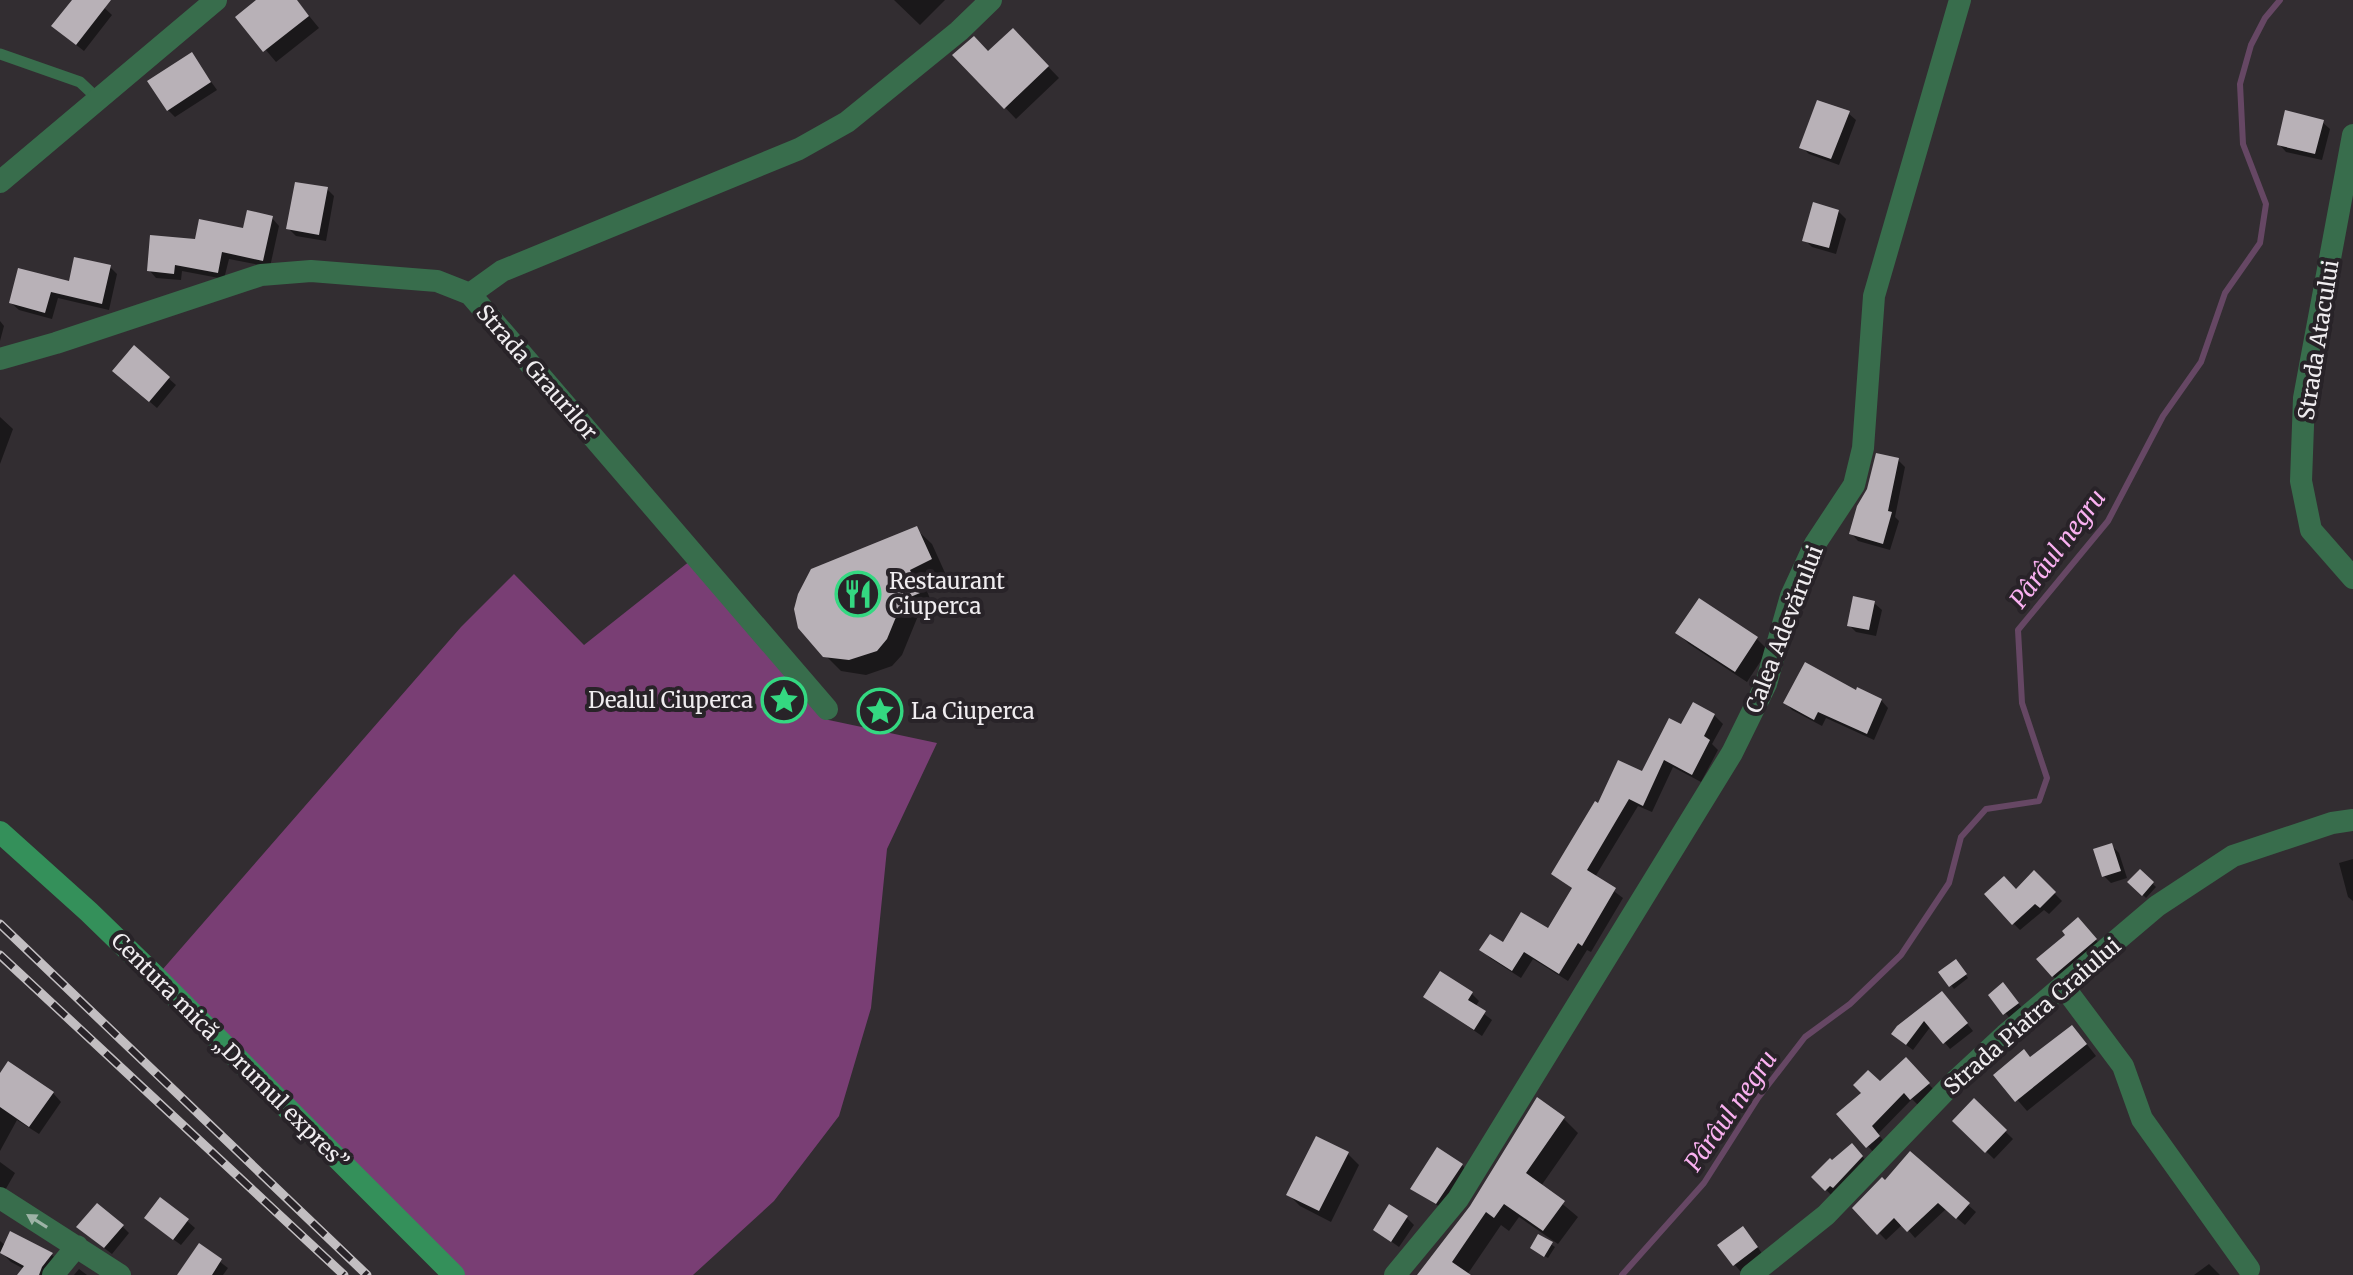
<svg xmlns="http://www.w3.org/2000/svg" width="2353" height="1275" font-family="Merriweather,serif">
  <rect width="100%" height="100%" fill="#322d31"/>
  <path fill="#793e74" d="M695 557 824 719 937 743 887 849 871 1008 839 1116 774 1201 693 1275H454L156 977 461 627 514 574 584 645Z"/>
  <path fill="#0007" d="M74 0H96L112 15 84 51 61 33Z
    M259 0H296L319 28 276 62 238 17Z
    M894 0H945L920 25Z
    M1013 30 1059 78 1016 119 955 55 989 54Z
    M192 55 217 90 175 117 168 110Z
    M1848 113 1856 120 1839 165 1809 154 1802 147Z
    M2322 122 2330 129 2322 160 2286 152 2279 144Z
    M327 189 334 196 326 241 296 236 289 229Z
    M1838 211 1846 219 1836 254 1812 247 1805 240Z
    M272 218 279 226 270 267 229 259 224 279 182 271 181 280 156 278 149 270 197 241 245 230Z
    M110 267 117 274 109 310 58 298 52 319 19 310 11 303 70 284Z
    M0 321 4 326 0 341Z
    M134 348 176 385 157 408 122 378Z
    M0 417 13 429 0 464Z
    M1898 460 1905 467 1895 517 1899 521 1890 550 1858 541 1851 533Z
    M916 529 932 544 946 575 925 586 934 609 918 616 902 655 892 666 866 675 841 671 825 655Z
    M1874 603 1882 610 1876 636 1856 632 1849 625Z
    M1678 633 1757 639 1768 650 1747 682 1689 644Z
    M1857 692 1881 700 1888 708 1874 740 1826 718 1822 726 1792 710 1785 702Z
    M1714 715 1723 724 1712 744 1718 750 1701 782 1673 767 1652 812 1638 806 1595 877 1623 898 1591 952 1587 950 1568 981 1533 959 1521 978 1490 958 1482 950 1549 931 1573 889 1554 874 1599 806 1643 774 1682 727Z
    M2111 845 2119 853 2127 878 2111 883 2104 876Z
    M2353 859V901L2348 897 2339 863Z
    M2140 872 2156 887 2146 898 2130 882Z
    M2034 873 2062 901 2049 914 2044 910 2020 930 2013 923 2016 892Z
    M2085 927 2102 947 2060 983 2053 976Z
    M1959 965 1968 978 1954 989 1941 972Z
    M2010 992 2025 1012 2012 1021 1991 995Z
    M1472 994 1479 1001 1475 1007 1492 1020 1482 1036 1425 997Z
    M1948 1000 1973 1031 1950 1049 1931 1026 1913 1050 1901 1041Z
    M2082 1038 2096 1056 2027 1111 1996 1075Z
    M1906 1060 1935 1091 1919 1106 1912 1099 1878 1134 1886 1144 1875 1154 1839 1114 1879 1084Z
    M0 1076 53 1093 61 1102 39 1134 17 1120 0 1151Z
    M1538 1100 1564 1119 1578 1133 1541 1186 1578 1217 1558 1244 1519 1217 1509 1231 1501 1225 1467 1275H1430Z
    M1974 1101 2013 1139 1994 1159 1955 1121Z
    M1859 1153 1869 1164 1833 1197 1814 1177 1832 1163Z
    M1348 1154 1359 1165 1331 1222 1300 1206 1289 1195Z
    M1910 1154 1976 1212 1965 1225 1946 1209 1915 1238 1903 1224 1886 1240 1855 1208 1885 1183Z
    M0 1162 15 1173 4 1192 0 1190Z
    M1462 1165 1469 1173 1444 1210 1413 1188Z
    M1406 1217 1414 1225 1399 1247 1375 1230Z
    M187 1221 195 1228 181 1245 154 1225Z
    M122 1226 129 1233 112 1254 86 1234Z
    M11 1233 52 1255 61 1264 53 1275H20L24 1269 11 1262 0 1251V1241L5 1245Z
    M1539 1236 1555 1247 1548 1258 1535 1251Z
    M1750 1236 1763 1255 1741 1272 1734 1264Z
    M199 1246 228 1268 223 1275H179Z
    M2209 1264 2220 1275H2194Z
    M79 1269 87 1275H74Z"/>
  <g fill="none" stroke-linecap="round" stroke-linejoin="round">
    <path stroke="#664764" stroke-width="6" d="M1622 1275 1704 1183 1758 1098 1805 1037 1850 1004 1901 955 1949 883 1961 837 1986 809 2039 801 2047 778 2022 703 2018 630 2108 521 2163 416 2201 362 2225 293 2260 243 2266 204 2243 144 2240 84 2251 45 2265 18 2280 0"/>
  </g>
  <path fill="#b8b1b7" d="M72 0H111L76 45 51 26Z
    M256 0H297L309 16 263 52 235 17Z
    M1013 28 1049 66 1004 109 952 55 974 36 988 51Z
    M192 52 211 82 167 111 147 81Z
    M1817 100 1850 111 1831 159 1799 148Z
    M2285 110 2324 120 2315 154 2277 145Z
    M295 182 328 187 319 235 286 229Z
    M1813 202 1839 210 1829 248 1802 241Z
    M247 210 273 216 263 261 222 252 218 273 175 265 174 274 147 271 150 235 195 239 199 219 243 228Z
    M74 257 111 265 102 304 51 292 45 313 9 303 18 268 69 281Z
    M134 345 170 377 149 402 112 371Z
    M1876 453 1899 458 1888 511 1892 512 1883 544 1849 534 1857 506 1867 489Z
    M917 526 932 559 910 570 920 593 903 600 887 639 877 651 849 660 823 657 798 628 794 609 798 594 811 569Z
    M1853 596 1875 601 1869 630 1847 626Z
    M1699 598 1758 637 1735 672 1675 633Z
    M1805 662 1856 690 1857 687 1882 699 1867 734 1818 712 1814 720 1783 703Z
    M1693 702 1715 714 1704 736 1710 740 1692 775 1664 760 1643 806 1629 799 1587 870 1616 888 1582 946 1578 943 1559 974 1524 952 1512 971 1479 950 1490 934 1503 942 1521 912 1548 928 1572 888 1551 874 1595 801 1598 803 1618 760 1642 771 1669 718 1681 724Z
    M2112 843 2121 871 2102 877 2093 849Z
    M2140 869 2154 882 2142 896 2127 882Z
    M2034 870 2056 892 2040 908 2035 904 2012 925 1984 894 2004 876 2016 889Z
    M2078 917 2097 939 2052 977 2036 959 2065 935 2062 931Z
    M1956 959 1967 974 1949 987 1938 972Z
    M1440 971 1473 992 1468 1000 1486 1011 1474 1030 1423 997Z
    M2003 982 2019 1003 2003 1015 1988 995Z
    M1942 991 1968 1023 1943 1044 1924 1021 1906 1045 1891 1034 1897 1026Z
    M2072 1025 2087 1044 2015 1102 1993 1075 2024 1049 2030 1057Z
    M1906 1057 1930 1083 1910 1100 1904 1093 1872 1126 1880 1136 1866 1148 1836 1114 1861 1093 1853 1085 1868 1070 1880 1081Z
    M8 1061 54 1092 29 1127 0 1107V1073Z
    M1537 1097 1565 1117 1526 1173 1565 1201 1543 1231 1504 1204 1494 1218 1486 1212 1452 1262 1471 1275H1417L1470 1206Z
    M1974 1098 2007 1130 1985 1153 1952 1121Z
    M1316 1136 1349 1152 1319 1211 1286 1195Z
    M1852 1143 1863 1156 1833 1188 1830 1186 1825 1191 1811 1177 1830 1158 1832 1160Z
    M1437 1147 1463 1164 1436 1204 1410 1189Z
    M1910 1151 1970 1203 1956 1219 1938 1203 1907 1232 1894 1218 1877 1235 1852 1208 1882 1177 1885 1180Z
    M160 1197 189 1219 173 1240 144 1218Z
    M97 1203 124 1225 104 1248 76 1227Z
    M1389 1204 1408 1216 1391 1242 1373 1230Z
    M1743 1226 1758 1247 1733 1266 1717 1245Z
    M10 1231 53 1253 42 1267 39 1275H17L24 1266 0 1253Z
    M1538 1234 1553 1242 1544 1257 1530 1248Z
    M199 1243 222 1259 212 1275H177Z"/>
  <g fill="none" stroke-linecap="round" stroke-linejoin="round">
    <path stroke="#386d4c" stroke-width="11" d="M0 54 80 82 98 99"/>
    <path stroke="#386d4c" stroke-width="22" d="M2353 135 2304 398 2301 481 2311 530 2353 578
      M0 182 216 0
      M470 294 502 271 799 149 847 122 959 31 991 0
      M0 359 56 343 261 275 311 271 437 281 470 294 827 709
      M2064 987 2123 1066 2142 1119 2249 1269
      M0 1198 120 1275
      M53 1275 77 1246
      M1395 1275 1458 1199 1732 753 1766 684 1791 596 1815 544 1854 485 1863 448 1874 296 1960 0
      M1751 1275 1826 1215 1951 1085 2005 1035 2157 906 2233 856 2332 823 2353 820"/>
    <path stroke="#34905a" stroke-width="22" d="M0 832 89 912 156 977 454 1275"/>
    <g stroke="#c2bec1" stroke-width="9">
      <path id="rail" d="M0 924 367 1275
        M0 955 344 1275"/>
    </g>
    <use href="#rail" stroke="#282328" stroke-width="6" stroke-dasharray="18" stroke-linecap="butt"/>
  </g>
  <defs><path id="oneway-solid" d="M-6-.8H1V-3.2L6.5 0L1 3.2V.8H-6Z" transform="scale(2)"/></defs>
  <use fill="#9db3a6" href="#oneway-solid" transform="translate(37 1221) rotate(-148)"/>
  <defs>
    <g id="restaurant-ring" transform="scale(2.3)"><circle r="9.5" fill="#282328" stroke="#34d881" stroke-width="1.5"/><path d="M-5-6h1v4h1v-4h1v4h1v-4h1v5L-1.5 .5V6h-2V.5L-5-1ZM5-6V6H3V1.5H1.5Q1.5-4 5-6Z" fill="#34d881"/></g>
    <g id="sight-ring" transform="scale(2.3)"><circle r="9.5" fill="#282328" stroke="#34d881" stroke-width="1.5"/><path d="M0-6L1.8-2.2L6-1.7L2.9 1.2L3.7 5.4L0 3.3L-3.7 5.4L-2.9 1.2L-6-1.7L-1.8-2.2Z" fill="#34d881"/></g>
  </defs>
  <g fill-rule="evenodd">
    <use href="#restaurant-ring" x="858" y="594"/>
    <use href="#sight-ring" x="784" y="700"/>
    <use href="#sight-ring" x="880" y="711"/>
  </g>
  <g text-anchor="middle" stroke-width="8" stroke-linejoin="round" paint-order="stroke">
    <g font-size="22" fill="#f0edf0" stroke="#282328">
      <text transform="translate(2318 340) rotate(-81)" y="8">Strada Atacului</text>
      <text transform="translate(537 372) rotate(49)" y="8">Strada Graurilor</text>
      <text transform="translate(1784 629) rotate(-69)" y="8">Calea Adevărului</text>
      <text transform="translate(2032 1016) rotate(-41)" y="8">Strada Piatra Craiului</text>
      <text transform="translate(230 1051) rotate(45)" y="8">Centura mică „Drumul expres”</text>
    </g>
    <g font-size="22" fill="#f0edf0" stroke="#282328" text-anchor="start">
      <text x="889" y="589">Restaurant<tspan x="889" dy="25">Ciuperca</tspan></text>
      <text x="753" y="708" text-anchor="end">Dealul Ciuperca</text>
      <text x="911" y="719">La Ciuperca</text>
    </g>
    <g font-size="24" font-style="italic" fill="#f9b0f0" stroke="#282328">
      <text transform="translate(2058 549) rotate(-53)" y="8">Pârâul negru</text>
      <text transform="translate(1731 1111) rotate(-55)" y="8">Pârâul negru</text>
    </g>
  </g>
</svg>
